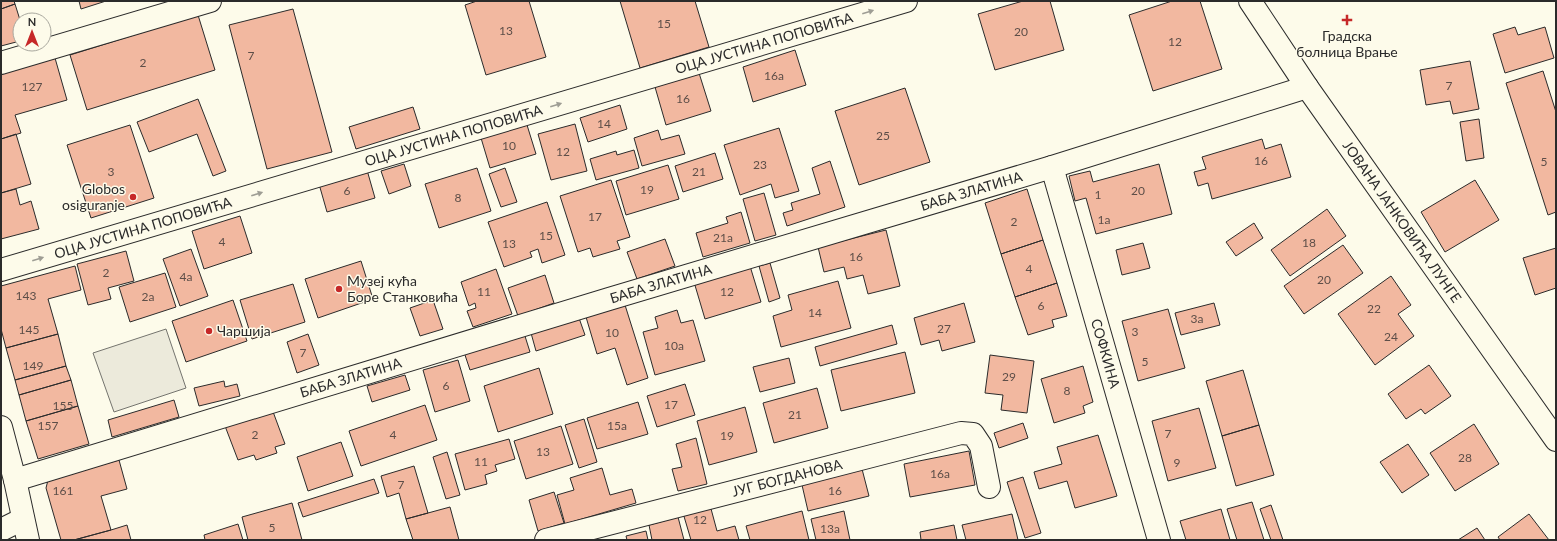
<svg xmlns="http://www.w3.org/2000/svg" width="1557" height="541" font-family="Lato,sans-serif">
  <rect width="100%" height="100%" fill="#fdfbea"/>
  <path fill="#eceadb" stroke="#74746e" d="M166 329 186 388 114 412 93 353Z"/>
  <path fill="#f2b8a0" stroke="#2b2b2b" d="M1 1H14L15 4 1 9Z
    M79 1H106L81 9Z
    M477 1H529L546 57 486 75 465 5Z
    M620 1H695L709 47 640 68Z
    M1023 1H1050L1064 50 995 70 978 14Z
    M1172 1H1200L1222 69 1153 91 1129 15Z
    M15 4 20 20V41L1 46V9Z
    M293 9 332 152 267 169 229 25Z
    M198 15 215 70 87 110 70 55Z
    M1515 27 1518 35 1545 27 1554 58 1505 73 1493 34Z
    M795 50 806 85 753 102 743 67Z
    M55 58 67 100 15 115 21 133 1 139V73Z
    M1470 61 1479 109 1453 114 1450 101 1426 105 1420 70Z
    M1543 71 1556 112V212L1548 215 1506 83Z
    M699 73 711 111 666 125 655 87Z
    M905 88 930 162 859 185 835 111Z
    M198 99 226 171 213 176 197 134 149 152 137 122Z
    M620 105 627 129 588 142 580 118Z
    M413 107 420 129 356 149 349 127Z
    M1479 119 1484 158 1466 161 1460 122Z
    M575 124 587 171 551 180 538 134Z
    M130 125 154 198 91 218 67 145Z
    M527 125 536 154 490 168 481 138Z
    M779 128 799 191 775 198 771 184 740 195 724 145Z
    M658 130 661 140 679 135 685 154 642 166 634 138Z
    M16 134 31 184 1 193V139Z
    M1262 139 1265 149 1281 144 1291 177 1212 199 1208 183 1198 186 1194 172 1206 169 1202 157Z
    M634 150 639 168 596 180 590 159 616 151 617 155Z
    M715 153 723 179 683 192 675 166Z
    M830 161 845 207 787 226 783 213 793 210 791 203 820 194 812 168Z
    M404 164 411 186 389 194 381 171Z
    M1159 164 1172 214 1096 234 1086 198 1075 201 1069 176 1090 171 1093 182Z
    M668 165 679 199 626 215 616 181Z
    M477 168 491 211 439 228 425 184Z
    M505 168 517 202 501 207 489 174Z
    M367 170 375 198 327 212 319 184Z
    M611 180 630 237 617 241 620 249 593 257 590 248 578 252 560 196Z
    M1475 180 1499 220 1445 252 1421 212Z
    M16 189 20 205 31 201 39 229 1 239V193Z
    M1027 189 1043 240 1001 254 985 203Z
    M764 193 776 235 755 241 743 199Z
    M547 202 565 255 542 263 538 249 530 252 532 257 504 267 488 222Z
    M1327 209 1346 236 1290 276 1271 250Z
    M741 212 750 243 703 257 696 233 728 223 726 217Z
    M240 216 252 253 204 269 192 231Z
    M1254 223 1263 238 1236 256 1226 242Z
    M886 230 900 286 868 294 863 275 847 279 844 267 824 272 818 247Z
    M665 239 675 266 637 279 627 252Z
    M1043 240 1057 283 1015 297 1001 254Z
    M1143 243 1150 268 1122 275 1116 250Z
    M1343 245 1363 273 1304 314 1284 286Z
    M1556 248V288L1535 295 1523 258Z
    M191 249 208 296 180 306 163 259Z
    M126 251 134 281 108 288 111 299 88 305 77 264Z
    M361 261 373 299 318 318 305 279Z
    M770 263 780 298 769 302 759 266Z
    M75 266 81 290 48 299 58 334 6 348 1 329V286Z
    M750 266 761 302 705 319 694 282Z
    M496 269 512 314 473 327 467 311 476 308 475 303 469 306 461 282Z
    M165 273 176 307 130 322 119 287Z
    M545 275 554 303 518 316 508 288Z
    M1391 276 1411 305 1398 314 1414 336 1375 365 1338 314Z
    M838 281 851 328 781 347 773 316 792 310 788 295Z
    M1057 283 1067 316 1052 320 1054 327 1028 335 1015 297Z
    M293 284 305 322 252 339 240 300Z
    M233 300 247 341 186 362 172 321Z
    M433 300 443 329 420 336 410 308Z
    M964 303 975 342 942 351 939 340 921 345 914 318Z
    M1214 303 1220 325 1181 335 1175 313Z
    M625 305 648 378 627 385 615 348 597 354 586 317Z
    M1168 309 1185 368 1138 381 1122 321Z
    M677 310 681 323 693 320 705 361 655 375 643 332 658 328 655 317Z
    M579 318 585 335 536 351 531 333Z
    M892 325 897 344 820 366 815 347Z
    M524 333 530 352 470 370 464 352Z
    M58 334 66 366 15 380 6 348Z
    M308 334 319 365 297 373 287 342Z
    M905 352 915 393 841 411 831 370Z
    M990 355 1034 361 1027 413 1001 410 1003 395 985 393Z
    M789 358 795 383 760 392 753 367Z
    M458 360 470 401 435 412 423 370Z
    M1429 365 1451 396 1425 414 1421 409 1406 419 1388 394Z
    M66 366 71 380 19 395 15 380Z
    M1083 366 1093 402 1083 406 1085 413 1054 423 1041 379Z
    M539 368 553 414 498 432 484 386Z
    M1243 370 1259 425 1222 436 1206 381Z
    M405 375 410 390 372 402 367 386Z
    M71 380 78 406 26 421 19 395Z
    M224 381 225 387 237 384 240 396 199 406 194 388Z
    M685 384 695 415 657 427 647 396Z
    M817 388 828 428 774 443 763 403Z
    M174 400 179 417 112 437 108 420Z
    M638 402 648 434 597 449 587 418Z
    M425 405 437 440 361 466 349 431Z
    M78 406 89 444 38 459 26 421Z
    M745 407 757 452 709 465 697 421Z
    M1199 408 1216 468 1168 481 1152 421Z
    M272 409 285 444 275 447 277 453 256 460 254 455 238 460 225 426Z
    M584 419 597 462 579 468 565 425Z
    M1023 423 1028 438 999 448 994 433Z
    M1474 424 1499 464 1455 491 1430 453Z
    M1259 425 1274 475 1236 486 1222 436Z
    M561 426 573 464 526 479 514 441Z
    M1098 435 1117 496 1075 508 1067 481 1039 489 1034 472 1062 464 1057 447Z
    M696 438 707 484 678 491 672 469 682 467 676 444Z
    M509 439 515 459 495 465 497 471 485 475 487 484 465 490 455 454Z
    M341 442 353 476 308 491 297 457Z
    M1408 444 1429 475 1402 493 1380 462Z
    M969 451 975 485 910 497 904 464Z
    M447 452 460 495 446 499 433 457Z
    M119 460 127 489 101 496 111 530 74 540H61L46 488 48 480Z
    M414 466 428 513 406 519 399 493 387 497 381 476Z
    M602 468 610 495 632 489 636 503 565 524 557 495 574 490 570 478Z
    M862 469 869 496 808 511 802 485Z
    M1023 477 1041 533 1025 538 1007 482Z
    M374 479 379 493 303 517 298 503Z
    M554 492 564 523 538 531 529 500Z
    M1252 502 1264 540H1237L1227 509Z
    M292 503 302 540H248L242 517Z
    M710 505 717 531 735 526 739 540H691L683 513Z
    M1271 505 1283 540H1271L1260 509Z
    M450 507 459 540H413L406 519Z
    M1221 509 1230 540H1186L1180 521Z
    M802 511 809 540H750L746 526Z
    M844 511 850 540H816L811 519Z
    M1012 514 1018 540H966L962 525Z
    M1529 514 1549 540H1500L1498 537Z
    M678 517 684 540H652L649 525Z
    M238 524 243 540H205L204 535Z
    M127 525 131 540H74L111 530Z
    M954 525 957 540H921L920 532Z
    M1477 528 1485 540H1458Z
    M646 531 648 540H627L626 536Z"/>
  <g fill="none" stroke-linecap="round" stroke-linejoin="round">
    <g stroke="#2b2b2b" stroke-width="24">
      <g id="street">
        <path id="s1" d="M1250 1 1307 87 1556 440"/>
        <path d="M1 63 210 1"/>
        <path id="s2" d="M1052 167 1159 540"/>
        <path id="s3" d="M1 270 906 1"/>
        <path id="s4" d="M15 480 609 299 1052 167 1307 87"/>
        <path d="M1 530 23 519"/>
        <path id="s5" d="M546 540 961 433 973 434 981 446 989 487"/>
      </g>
    </g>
    <g stroke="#2b2b2b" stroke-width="24">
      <path id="secondary" d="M1 427 15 480 28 540"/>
    </g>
    <use href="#street" stroke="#fdfbea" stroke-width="22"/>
    <use href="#secondary" stroke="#fdfbea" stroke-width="22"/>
  </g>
  <defs><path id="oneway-solid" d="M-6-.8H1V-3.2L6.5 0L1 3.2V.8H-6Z"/></defs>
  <g fill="#9e9d94">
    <use href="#oneway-solid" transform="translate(868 12) rotate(-17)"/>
    <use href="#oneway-solid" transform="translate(556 105) rotate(-17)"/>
    <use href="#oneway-solid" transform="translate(257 194) rotate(-17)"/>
    <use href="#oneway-solid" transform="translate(38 259) rotate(-17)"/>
  </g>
  <g fill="#c62828" stroke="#fdfbea" stroke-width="1.5">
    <path d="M1345 14h4v4h4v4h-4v4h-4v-4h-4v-4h4z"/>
    <circle cx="133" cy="197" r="4"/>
    <circle cx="339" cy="289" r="4"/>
    <circle cx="209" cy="331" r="4"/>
  </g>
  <g text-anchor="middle" stroke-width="3" stroke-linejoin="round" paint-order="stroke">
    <g font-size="12" fill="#5d4e48">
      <text x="664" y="28">15</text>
      <text x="506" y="35">13</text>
      <text x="1021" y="36">20</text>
      <text x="1175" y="46">12</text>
      <text x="251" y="60">7</text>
      <text x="143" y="67">2</text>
      <text x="774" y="80">16a</text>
      <text x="1449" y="90">7</text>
      <text x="32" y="91">127</text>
      <text x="683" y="103">16</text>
      <text x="604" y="128">14</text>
      <text x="883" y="140">25</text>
      <text x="509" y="150">10</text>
      <text x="563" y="156">12</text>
      <text x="1261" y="165">16</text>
      <text x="1544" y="166">5</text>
      <text x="760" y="169">23</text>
      <text x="111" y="176">3</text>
      <text x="699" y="176">21</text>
      <text x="647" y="194">19</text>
      <text x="347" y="195">6</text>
      <text x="1138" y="195">20</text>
      <text x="1098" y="199">1</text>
      <text x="458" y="202">8</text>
      <text x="595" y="221">17</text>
      <text x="1104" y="224">1a</text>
      <text x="1014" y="226">2</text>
      <text x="546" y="240">15</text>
      <text x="723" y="242">21a</text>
      <text x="222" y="246">4</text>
      <text x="1309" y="247">18</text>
      <text x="509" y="248">13</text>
      <text x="856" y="261">16</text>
      <text x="1029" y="273">4</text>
      <text x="106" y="277">2</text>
      <text x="186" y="281">4a</text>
      <text x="1324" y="284">20</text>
      <text x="484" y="296">11</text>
      <text x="727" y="296">12</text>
      <text x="26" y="300">143</text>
      <text x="148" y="301">2a</text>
      <text x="1041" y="310">6</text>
      <text x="1374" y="313">22</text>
      <text x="815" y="317">14</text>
      <text x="1197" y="323">3a</text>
      <text x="944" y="333">27</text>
      <text x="29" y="334">145</text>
      <text x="1135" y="336">3</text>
      <text x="612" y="337">10</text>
      <text x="1391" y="341">24</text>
      <text x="674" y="350">10a</text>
      <text x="303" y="357">7</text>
      <text x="1145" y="366">5</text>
      <text x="33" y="370">149</text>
      <text x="1009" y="381">29</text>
      <text x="446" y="390">6</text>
      <text x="1067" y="395">8</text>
      <text x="671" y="409">17</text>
      <text x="63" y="410">155</text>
      <text x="795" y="419">21</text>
      <text x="48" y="430">157</text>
      <text x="617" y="430">15a</text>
      <text x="1168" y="438">7</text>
      <text x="255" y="439">2</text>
      <text x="393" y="439">4</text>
      <text x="727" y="440">19</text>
      <text x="543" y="456">13</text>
      <text x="1465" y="462">28</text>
      <text x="481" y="466">11</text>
      <text x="1177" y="467">9</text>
      <text x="940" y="478">16a</text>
      <text x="401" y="489">7</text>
      <text x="63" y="495">161</text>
      <text x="835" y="495">16</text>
      <text x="700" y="524">12</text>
      <text x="272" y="532">5</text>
      <text x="830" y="533">13a</text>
    </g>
    <g font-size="14" fill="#2b2b2b" stroke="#fdfbea" text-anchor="start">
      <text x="1347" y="41" text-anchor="middle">Градска<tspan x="1347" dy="16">болница Врање</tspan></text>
      <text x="125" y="194" text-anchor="end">Globos<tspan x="125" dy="16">osiguranje</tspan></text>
      <text x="347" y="286">Музеј кућа<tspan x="347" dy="16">Боре Станковића</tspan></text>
      <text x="217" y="336">Чаршија</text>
    </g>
    <g font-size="14" fill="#2b2b2b" stroke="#fdfbea">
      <text dy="5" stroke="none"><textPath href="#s3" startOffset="796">ОЦА ЈУСТИНА ПОПОВИЋА</textPath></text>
      <text dy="5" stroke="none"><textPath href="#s3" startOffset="472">ОЦА ЈУСТИНА ПОПОВИЋА</textPath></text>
      <text dy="5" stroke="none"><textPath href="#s4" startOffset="999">БАБА ЗЛАТИНА</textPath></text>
      <text dy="5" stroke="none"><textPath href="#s1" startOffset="268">ЈОВАНА ЈАНКОВИЋА ЛУНГЕ</textPath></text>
      <text dy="5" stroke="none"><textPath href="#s3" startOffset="148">ОЦА ЈУСТИНА ПОПОВИЋА</textPath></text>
      <text dy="5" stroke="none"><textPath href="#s4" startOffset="675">БАБА ЗЛАТИНА</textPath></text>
      <text dy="5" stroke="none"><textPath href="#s2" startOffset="194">СОФКИНА</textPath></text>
      <text dy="5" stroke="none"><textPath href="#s4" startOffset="351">БАБА ЗЛАТИНА</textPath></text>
      <text dy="5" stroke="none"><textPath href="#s5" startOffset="249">ЈУГ БОГДАНОВА</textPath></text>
    </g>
  </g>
  <rect width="1557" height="541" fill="none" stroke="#2b2b2b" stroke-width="4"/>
  <g transform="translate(32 32)"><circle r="19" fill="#fdfbea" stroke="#a9a89e"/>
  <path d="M0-3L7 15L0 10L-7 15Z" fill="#c62828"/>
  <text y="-6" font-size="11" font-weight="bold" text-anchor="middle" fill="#2b2b2b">N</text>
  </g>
</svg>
